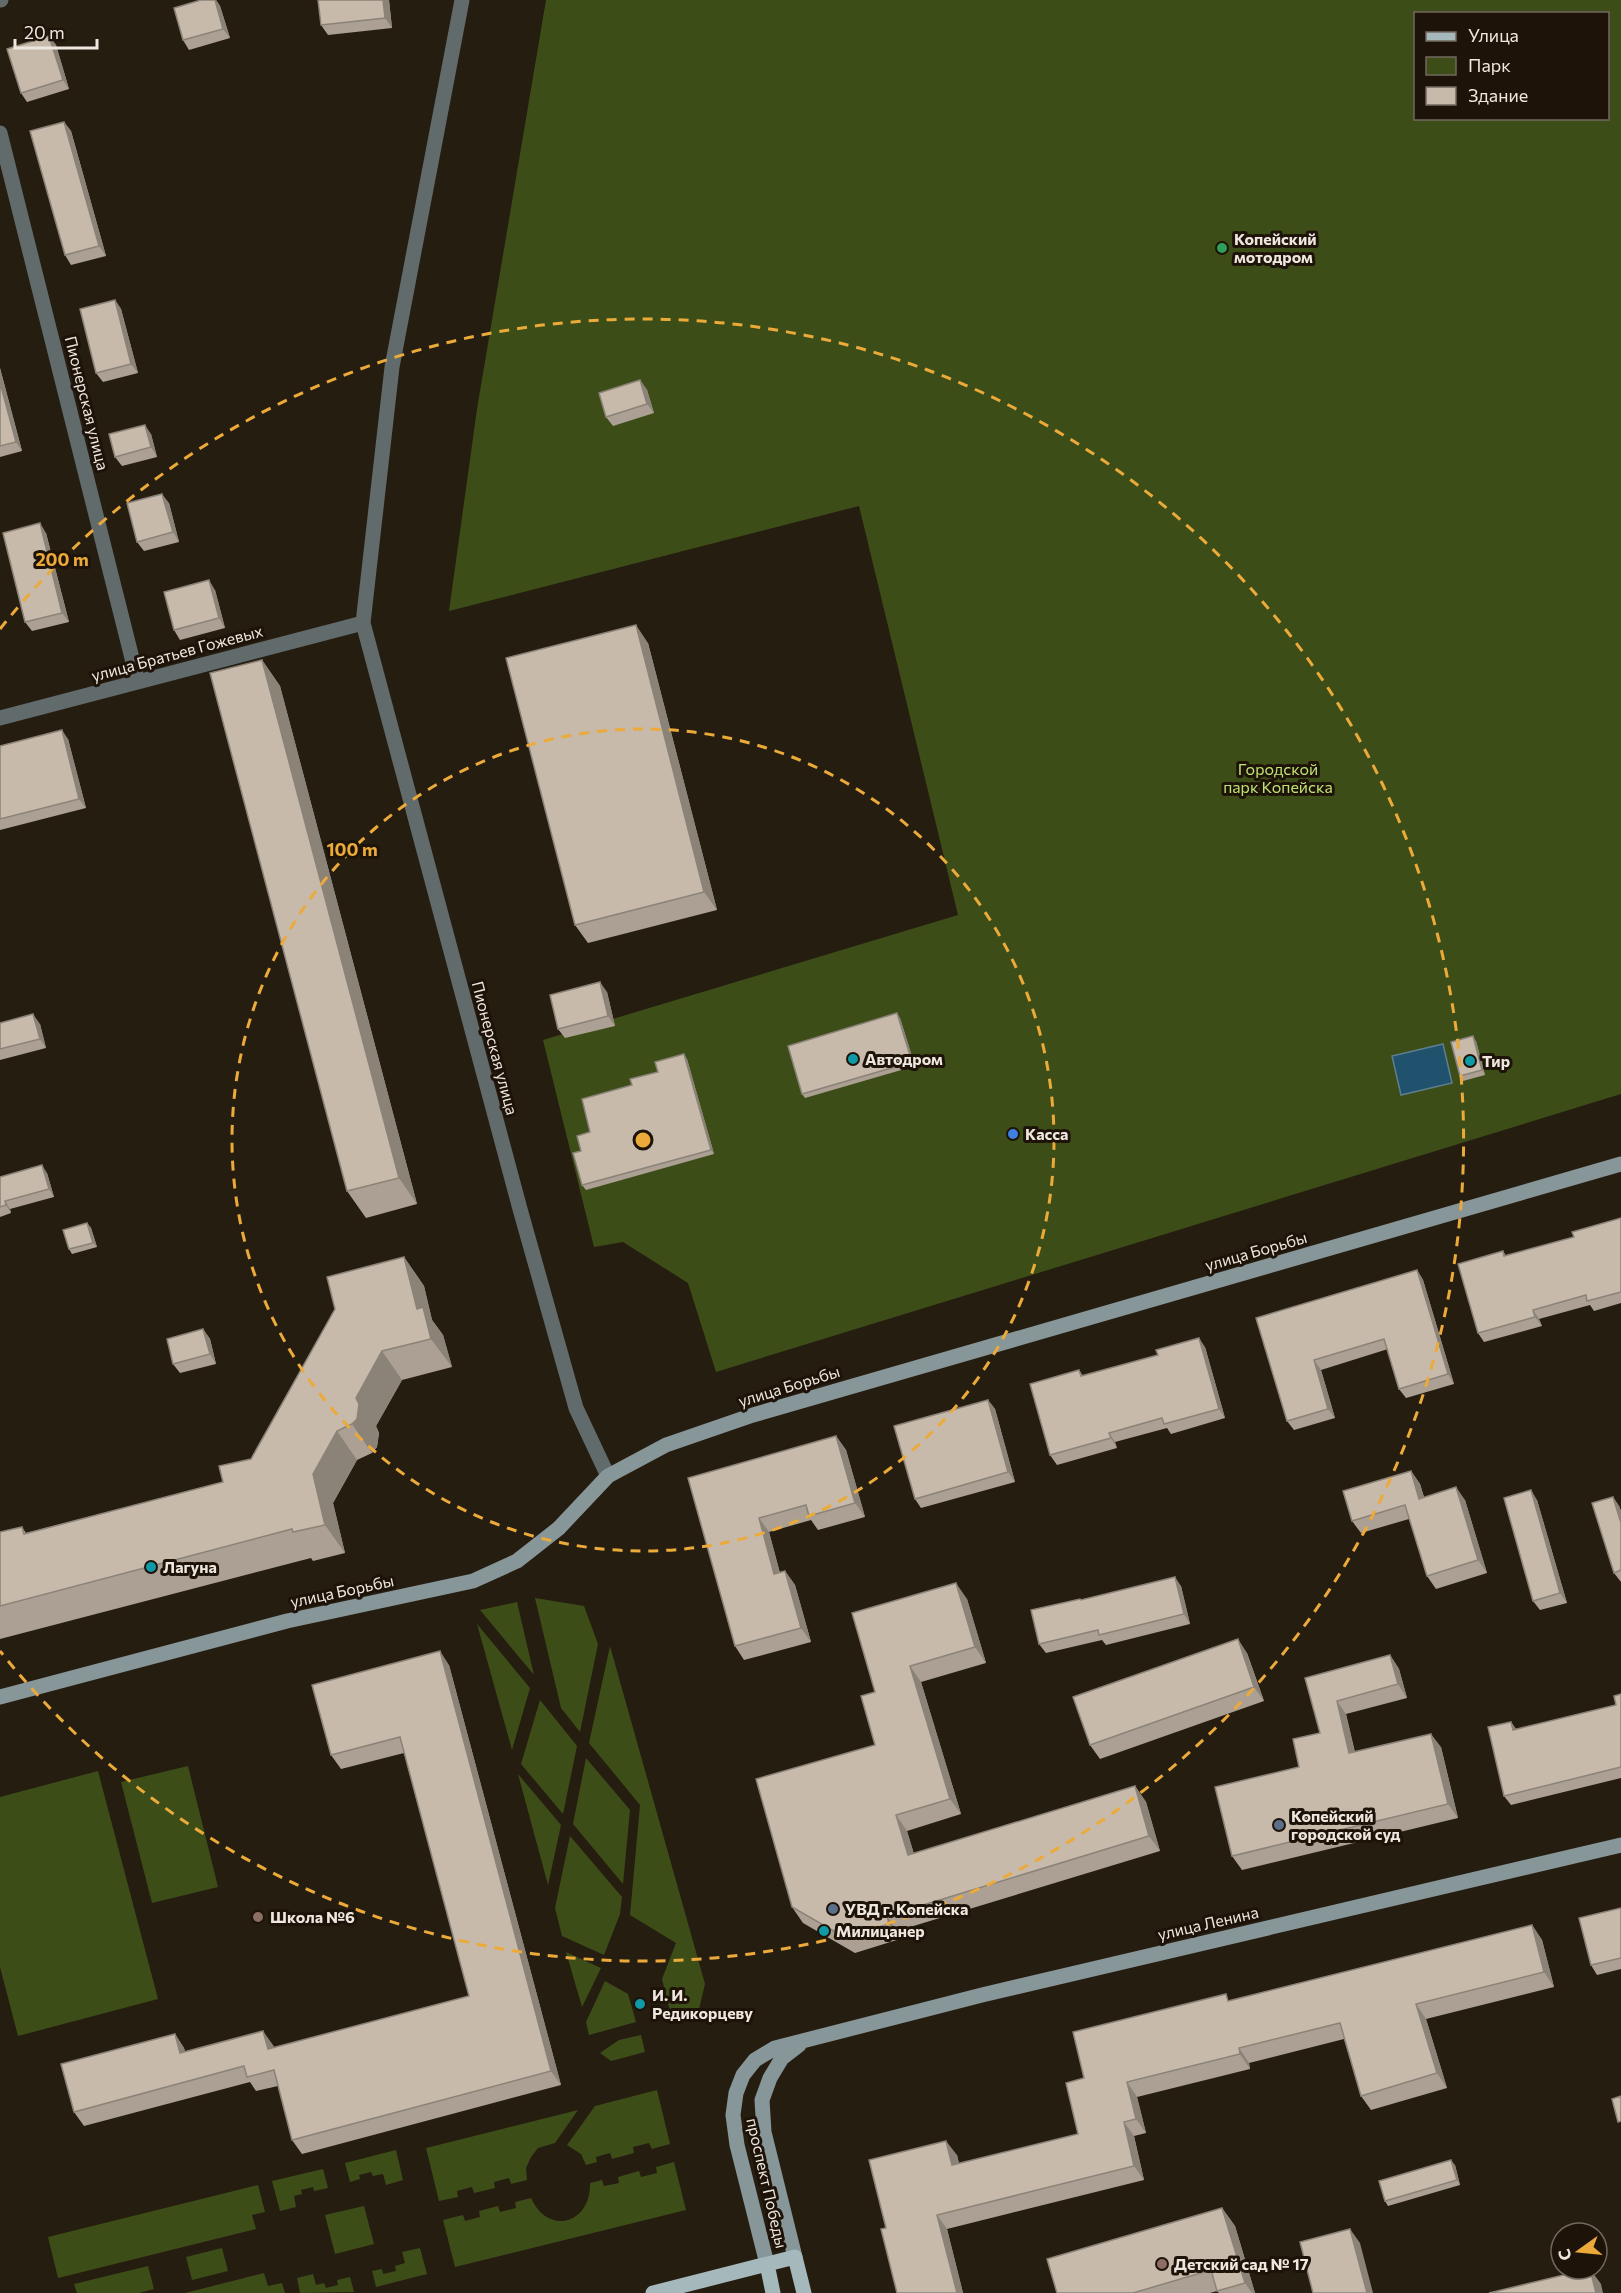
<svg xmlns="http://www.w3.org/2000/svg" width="1621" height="2293" font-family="Commissioner,sans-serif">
  <rect width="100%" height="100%" fill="#261d11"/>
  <path fill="#3d4d18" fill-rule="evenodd" d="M546 0H1621V1094L716 1372 688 1283 623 1242 594 1247 543 1040 958 915 859 506 449 611 477 409ZM1416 14H1608V118H1416Z
    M535 1598 584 1606 598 1644 580 1732 561 1708Z
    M517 1602 534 1675 480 1610Z
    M477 1624 530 1688 512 1750Z
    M610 1646 705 1984 699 2009 671 2015 662 1979 676 1943 630 1915 640 1805 589 1743Z
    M540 1700 577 1746 563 1814 521 1764Z
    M586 1758 630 1810 623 1884 573 1824Z
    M188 1766 218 1887 152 1903 121 1782Z
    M98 1771 158 1999 18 2036 0 1967V1797Z
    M518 1774 561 1825 548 1885Z
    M570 1836 622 1897 620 1914 604 1955 562 1936 555 1908Z
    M566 1952 601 1968 582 2007Z
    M605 1981 628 1994 636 2022 589 2035 586 2022Z
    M641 2035 645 2052 611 2061 600 2053 619 2040Z
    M657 2090 670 2144 652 2149 649 2143 633 2147 634 2153 612 2159 610 2153 596 2157 597 2162 586 2165 581 2154 567 2145 595 2106Z
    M578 2110 555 2143 538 2148 531 2157 526 2168 527 2180 511 2184 509 2178 494 2182 495 2188 474 2193 472 2187 457 2191 458 2197 439 2201 426 2148Z
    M396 2150 403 2180 386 2185 383 2174 373 2176 371 2172 359 2175 360 2179 350 2182 345 2163Z
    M674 2162 686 2210 455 2267 443 2220 463 2215 465 2221 480 2217 479 2211 498 2206 500 2212 516 2208 515 2202 531 2198C548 2236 591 2224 590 2183L602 2180 604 2186 619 2183 618 2177 639 2171 641 2177 657 2173 656 2167Z
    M323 2169 328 2188 314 2191 313 2187 301 2190 302 2194 294 2196 296 2207 280 2211 272 2181Z
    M258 2185 265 2212 252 2215 256 2229 58 2278 48 2237Z
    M364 2206 374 2244 335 2254 325 2215Z
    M222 2248 228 2271 192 2280 186 2257Z
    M420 2248 427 2274 376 2287 372 2271 382 2269 383 2274 396 2271 395 2266 405 2263 402 2252Z
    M148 2266 154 2289 139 2293H77L74 2284Z
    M264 2273 268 2286 282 2283 285 2293H185Z
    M313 2274 316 2285 324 2283 326 2288 338 2285 337 2280 350 2277 354 2292 300 2293 297 2278Z"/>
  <path fill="#20516d" stroke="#5e7e8f" stroke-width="1.5" d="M1443 1044 1452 1083 1401 1095 1392 1056Z"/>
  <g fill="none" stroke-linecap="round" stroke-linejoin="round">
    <path stroke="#616b6c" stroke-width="15" d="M0 0H1
      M462 0 392 367 363 623 520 1209 576 1408 608 1476
      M0 133 138 682
      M0 718 363 623"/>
    <path stroke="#879698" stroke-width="15" d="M0 1697 287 1621 473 1581 517 1561 559 1528 608 1476 666 1445 753 1415 1621 1164
      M795 2257 764 2132 762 2100 770 2078 782 2058 799 2045
      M767 2264 737 2145 733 2115 736 2093 743 2075 755 2060 775 2048 982 1995 1621 1845"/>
    <path stroke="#a5b8bb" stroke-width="15" d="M767 2264 773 2293
      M653 2293 795 2257 804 2293"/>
  </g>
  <path fill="#aba093" d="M215 0H216L220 6 230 38 189 50 183 40Z
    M389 0 392 28 328 35 321 25Z
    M49 36 56 45 69 89 27 102 21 93Z
    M64 122 71 131 106 256 71 265 65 255Z
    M115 300 121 309 138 373 103 382 96 373Z
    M0 368 22 451 0 457Z
    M640 380 647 390 654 413 613 426 606 417Z
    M151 434 157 457 122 466 115 457Z
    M169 503 179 542 144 551 137 542Z
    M46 533 69 622 32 631 25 622Z
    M215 590 225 628 180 640 174 630Z
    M648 643 717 910 588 943 575 925Z
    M262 660 280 686 417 1204 366 1218 347 1191Z
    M68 739 86 808 0 830V746Z
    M607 992 615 1026 565 1038 558 1029Z
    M900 1018 915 1066 805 1098 802 1094Z
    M0 1023 40 1024 46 1048 0 1060Z
    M1476 1041 1485 1075 1463 1081 1460 1076Z
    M687 1059 714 1154 586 1190 582 1185 581 1151 590 1132 632 1085 658 1072Z
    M47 1173 54 1197 10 1209 11 1213 0 1217V1177Z
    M1621 1218V1303L1594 1311 1590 1305 1539 1319 1542 1326 1484 1342 1478 1333 1503 1251 1506 1256 1574 1237Z
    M87 1223 91 1228 97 1247 72 1254 69 1249Z
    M404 1257 424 1286 432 1320 443 1335 452 1367 402 1380 376 1426 379 1433 377 1447 372 1453 357 1460 333 1503 345 1553 313 1561 311 1558 0 1639V1532L22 1527 26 1533 223 1482 251 1459Z
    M1417 1270 1423 1280 1454 1384 1406 1398 1399 1389 1388 1349 1321 1370 1335 1418 1294 1430 1287 1421 1256 1318Z
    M203 1329 210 1339 216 1364 180 1373 173 1364Z
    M1205 1347 1225 1418 1171 1434 1167 1428 1115 1442 1117 1448 1057 1465 1050 1455 1079 1370 1083 1376Z
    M988 1400 995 1409 1015 1482 921 1508 915 1499Z
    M836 1436 846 1450 865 1517 818 1530 811 1520 769 1532 780 1573 785 1571 795 1585 811 1642 744 1660 735 1646 688 1478Z
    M1411 1471 1420 1484 1424 1497 1465 1500 1487 1573 1436 1589 1427 1576 1409 1519 1361 1533 1352 1521Z
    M1613 1497 1619 1506 1621 1511V1582L1614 1573Z
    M1537 1500 1567 1603 1540 1610 1533 1601Z
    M1181 1586 1190 1624 1106 1645 1102 1640 1046 1653 1039 1644 1081 1600Z
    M967 1599 986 1663 921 1682 961 1814 907 1831 914 1854 1135 1786 1146 1802 1160 1851 897 1931 900 1939 855 1953 803 1923 792 1907 875 1745V1692Z
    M1247 1653 1264 1701 1100 1759 1090 1745Z
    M1390 1655 1399 1669 1407 1698 1346 1714 1355 1752 1441 1747 1458 1818 1242 1870 1232 1856 1299 1767 1320 1733 1305 1678Z
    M449 1665 561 2085 302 2154 292 2140 278 2086 256 2091 250 2082 84 2126 74 2112 175 2034 184 2048 185 2052 273 2045 274 2048 469 1996 404 1753 341 1769 331 1755Z
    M1621 1694V1778L1511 1805 1504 1796 1511 1722 1516 1729 1616 1705Z
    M1621 1908V1969L1597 1975 1591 1965Z
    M1532 1925 1542 1940 1554 1987 1426 2019 1447 2088 1371 2110 1361 2096 1344 2039 1249 2063 1250 2069 1137 2097 1146 2133 1134 2136 1144 2180 947 2229 963 2293H897L886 2228 957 2155 959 2164 1078 2134 1084 2078 1231 2000Z
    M1455 2165 1460 2185 1388 2206 1385 2201Z
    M1222 2208 1235 2226 1255 2293H1219L1217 2291 1210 2293H1057Z"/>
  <path fill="#8b8278" d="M215 0H216L220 6 230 38 223 29Z
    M383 0H389L392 28 385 18Z
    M49 36 56 45 69 89 63 80Z
    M64 122 71 131 106 256 99 246Z
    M115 300 121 309 138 373 131 364Z
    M0 368 22 451 16 442 0 383Z
    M640 380 647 390 654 413 647 404Z
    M145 425 151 434 157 457 151 447Z
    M162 494 169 503 179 542 173 532Z
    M40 523 46 533 69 622 62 613Z
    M209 580 215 590 225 628 219 618Z
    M636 625 648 643 717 910 704 892Z
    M262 660 280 686 417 1204 399 1178Z
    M62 730 68 739 86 808 79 799Z
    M600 982 607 992 615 1026 608 1016Z
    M897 1013 900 1018 915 1066 912 1062Z
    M33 1014 40 1024 46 1048 40 1039Z
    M1473 1036 1476 1041 1485 1075 1482 1070Z
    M684 1054 687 1059 714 1154 711 1150Z
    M42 1165 47 1173 54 1197 49 1189Z
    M5 1201 10 1209 11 1213 6 1205Z
    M87 1223 91 1228 97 1247 93 1243Z
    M404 1257 424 1286 432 1320 443 1335 452 1367 431 1339 417 1309Z
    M1417 1270 1423 1280 1454 1384 1448 1374Z
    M1533 1310 1539 1319 1542 1326 1535 1317Z
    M203 1329 210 1339 216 1364 210 1354Z
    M1199 1338 1205 1347 1225 1418 1219 1409Z
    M382 1351 402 1380 376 1426 379 1433 377 1447 372 1453 352 1424 356 1398Z
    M1314 1360 1321 1370 1335 1418 1328 1409Z
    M988 1400 995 1409 1015 1482 1008 1472Z
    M337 1431 357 1460 333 1503 345 1553 325 1525 313 1474Z
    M1109 1433 1115 1442 1117 1448 1111 1438Z
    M836 1436 846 1450 865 1517 855 1503Z
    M1411 1471 1420 1484 1428 1511 1419 1499Z
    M1456 1487 1465 1500 1487 1573 1478 1560Z
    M1531 1490 1537 1500 1567 1603 1560 1593Z
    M1613 1497 1619 1506 1621 1511V1523Z
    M759 1518 769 1532 784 1588 774 1574Z
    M785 1571 795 1585 811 1642 801 1628Z
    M1175 1577 1181 1586 1190 1624 1184 1614Z
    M956 1583 967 1599 986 1663 975 1647Z
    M1238 1639 1247 1653 1264 1701 1254 1687Z
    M440 1651 449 1665 561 2085 551 2071Z
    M1390 1655 1399 1669 1407 1698 1398 1684Z
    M910 1666 921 1682 961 1814 950 1799Z
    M1337 1701 1346 1714 1358 1767 1349 1753Z
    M1511 1722 1517 1731 1513 1730Z
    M1431 1734 1441 1747 1458 1818 1448 1804Z
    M1135 1786 1146 1802 1160 1851 1149 1836Z
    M896 1815 907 1831 919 1871 908 1855Z
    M887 1916 897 1931 900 1939 889 1924Z
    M1532 1925 1542 1940 1554 1987 1544 1972Z
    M1416 2004 1426 2019 1447 2088 1437 2073Z
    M263 2031 273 2045 278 2063 268 2049Z
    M175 2034 184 2048 189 2067 180 2053Z
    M1239 2048 1249 2063 1250 2069 1240 2054Z
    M1127 2082 1137 2097 1146 2133 1136 2119Z
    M1124 2122 1134 2136 1144 2180 1134 2166Z
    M946 2141 957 2155 963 2180 952 2165Z
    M1451 2160 1455 2165 1460 2185 1457 2180Z
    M1222 2208 1235 2226 1255 2293H1252L1245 2283Z
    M937 2215 947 2229 963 2293H957Z
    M1350 2229 1360 2243 1373 2293H1367Z
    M1590 2269 1601 2284 1603 2293H1596Z"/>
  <path fill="#c7baab" stroke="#8b8278" stroke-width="1.5" d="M201 0H215L223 29 183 40 174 8Z
    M318 0H383L385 18 321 25Z
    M49 36 63 80 21 93 7 49Z
    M64 122 99 246 65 255 30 131Z
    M115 300 131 364 96 373 80 309Z
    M640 380 647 404 606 417 599 393Z
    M0 383 16 442 0 446Z
    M145 425 151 447 115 457 109 434Z
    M162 494 173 532 137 542 127 503Z
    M40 523 62 613 25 622 3 533Z
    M209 580 219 618 174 630 164 592Z
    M636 625 704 892 575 925 506 658Z
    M262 660 399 1178 347 1191 210 673Z
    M62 730 79 799 0 819V746Z
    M600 982 608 1016 558 1029 550 995Z
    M897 1013 912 1062 802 1094 788 1046Z
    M33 1014 40 1039 0 1049V1023Z
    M1473 1036 1482 1070 1460 1076 1451 1042Z
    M684 1054 711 1150 582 1185 573 1153 581 1151 577 1136 590 1132 582 1099 632 1085 630 1079 658 1072 655 1062Z
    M42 1165 49 1189 5 1201 6 1205 0 1207V1177Z
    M1621 1218V1292L1587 1301 1586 1295 1533 1310 1535 1317 1478 1333 1458 1264 1503 1251 1504 1256 1574 1237 1572 1232Z
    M87 1223 93 1243 69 1249 63 1230Z
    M404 1257 417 1309 423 1307 431 1339 382 1351 356 1398 359 1404 357 1419 352 1424 337 1431 313 1474 325 1525 293 1532 292 1529 0 1606V1532L22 1527 24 1534 223 1482 219 1466 251 1459 335 1309 327 1277Z
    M1417 1270 1448 1374 1399 1389 1384 1339 1314 1360 1328 1409 1287 1421 1256 1318Z
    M203 1329 210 1354 173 1364 167 1339Z
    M1199 1338 1219 1409 1164 1424 1162 1418 1109 1433 1111 1438 1050 1455 1030 1384 1079 1370 1081 1376 1158 1355 1156 1350Z
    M988 1400 1008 1472 915 1499 894 1426Z
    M836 1436 855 1503 809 1516 806 1505 759 1518 774 1574 785 1571 801 1628 735 1646 688 1478Z
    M1411 1471 1419 1499 1456 1487 1478 1560 1427 1576 1405 1505 1352 1521 1343 1491Z
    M1531 1490 1560 1593 1533 1601 1504 1498Z
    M1613 1497 1621 1523V1570L1614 1573 1592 1503Z
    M1175 1577 1184 1614 1099 1635 1098 1630 1039 1644 1031 1610 1080 1599 1081 1600Z
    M956 1583 975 1647 910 1666 950 1799 896 1815 908 1855 1135 1786 1149 1836 887 1916 889 1924 844 1937 792 1907 756 1779 875 1745 861 1696 875 1692 852 1613Z
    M1238 1639 1254 1687 1090 1745 1073 1697Z
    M440 1651 551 2071 292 2140 274 2070 247 2077 244 2066 74 2112 61 2064 175 2034 180 2053 263 2031 268 2049 469 1996 400 1737 331 1755 312 1685Z
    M1390 1655 1398 1684 1337 1701 1349 1753 1431 1734 1448 1804 1232 1856 1215 1787 1299 1767 1293 1739 1320 1733 1305 1678Z
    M1621 1694V1767L1504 1796 1488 1727 1511 1722 1513 1730 1616 1705 1614 1696Z
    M1621 1908V1958L1591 1965 1579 1918Z
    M1532 1925 1544 1972 1416 2004 1437 2073 1361 2096 1340 2023 1239 2048 1240 2054 1127 2082 1136 2119 1124 2122 1134 2166 937 2215 957 2293H897L881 2229 886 2228 869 2160 946 2141 952 2165 1078 2134 1066 2083 1084 2078 1073 2032 1226 1994 1228 2001Z
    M1621 2096V2121L1618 2122 1612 2099Z
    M1451 2160 1457 2180 1385 2201 1379 2181Z
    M1222 2208 1245 2283 1217 2291 1211 2270 1133 2293H1057L1047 2259Z
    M1350 2229 1367 2293H1313L1300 2242Z
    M1589 2269H1590L1596 2293H1489Z"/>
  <g fill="none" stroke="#ebaa39" stroke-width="3" stroke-dasharray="10 8">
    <circle cx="643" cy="1140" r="411"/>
    <path d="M0 629A821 821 0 1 1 0 1651"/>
  </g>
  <circle fill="#2e9e5b" stroke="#1d1308" stroke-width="2" cx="1222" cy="248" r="6"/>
  <g fill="#0f9aa8" stroke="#1d1308" stroke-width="2">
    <circle cx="853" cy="1059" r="6"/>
    <circle cx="1470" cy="1061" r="6"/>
    <circle cx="151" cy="1567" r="6"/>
    <circle cx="824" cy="1931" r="6"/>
    <circle cx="640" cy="2004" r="6"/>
  </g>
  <circle fill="#3f7fe0" stroke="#1d1308" stroke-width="2" cx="1013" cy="1134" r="6"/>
  <g fill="#5c6f8a" stroke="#1d1308" stroke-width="2">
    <circle cx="1279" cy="1825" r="6"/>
    <circle cx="833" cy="1909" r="6"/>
  </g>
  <g fill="#8d6e63" stroke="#1d1308" stroke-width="2">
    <circle cx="258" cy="1917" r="6"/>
    <circle cx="1162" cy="2264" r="6"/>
  </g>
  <g text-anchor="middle" stroke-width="6" stroke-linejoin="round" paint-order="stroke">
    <g font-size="16" font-weight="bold" fill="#eee7df" stroke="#1d1308" text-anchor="start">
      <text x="1234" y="245">Копейский<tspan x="1234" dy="18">мотодром</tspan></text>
      <text x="865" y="1065">Автодром</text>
      <text x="1482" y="1067">Тир</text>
      <text x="1025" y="1140">Касса</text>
      <text x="163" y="1573">Лагуна</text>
      <text x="1291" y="1822">Копейский<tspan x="1291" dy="18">городской суд</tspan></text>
      <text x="845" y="1915">УВД г. Копейска</text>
      <text x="270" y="1923">Школа №6</text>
      <text x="836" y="1937">Милицанер</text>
      <text x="652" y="2001">И. И.<tspan x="652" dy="18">Редикорцеву</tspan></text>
      <text x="1174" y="2270">Детский сад № 17</text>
    </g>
    <g font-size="16" fill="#eee7df" stroke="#1d1308">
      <text transform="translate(87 403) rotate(76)" y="6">Пионерская улица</text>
      <text transform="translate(177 653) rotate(-15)" y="6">улица Братьев Гожевых</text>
      <text transform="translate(495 1048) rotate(75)" y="6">Пионерская улица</text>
      <text transform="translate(1256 1251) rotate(-16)" y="6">улица Борьбы</text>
      <text transform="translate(789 1386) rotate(-17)" y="6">улица Борьбы</text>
      <text transform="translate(342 1591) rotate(-12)" y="6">улица Борьбы</text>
      <text transform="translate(1208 1923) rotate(-13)" y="6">улица Ленина</text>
      <text transform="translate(767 2183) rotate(77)" y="6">проспект Победы</text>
    </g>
    <g font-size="16" fill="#bfe373" stroke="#1d1308">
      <text x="1278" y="775">Городской<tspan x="1278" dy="18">парк Копейска</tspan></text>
    </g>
  </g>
  <circle cx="643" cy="1140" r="9" fill="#ebaa39" stroke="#1d1308" stroke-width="3"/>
  <g font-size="18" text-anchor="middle" font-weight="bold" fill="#ebaa39" stroke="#1d1308" stroke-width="6" stroke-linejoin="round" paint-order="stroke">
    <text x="62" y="566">200 m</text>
    <text x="352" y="856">100 m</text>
  </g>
  <rect x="1414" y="12" width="195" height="108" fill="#1d1308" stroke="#71685e" stroke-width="1.5"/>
  <rect x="1426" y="32" width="30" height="9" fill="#a5b8bb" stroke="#71685e" stroke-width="1.5"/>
  <text x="1468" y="42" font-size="18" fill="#eee7df">Улица</text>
  <rect x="1426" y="57" width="30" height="18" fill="#3d4d18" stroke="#71685e" stroke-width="1.5"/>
  <text x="1468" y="72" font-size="18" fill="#eee7df">Парк</text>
  <rect x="1426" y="87" width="30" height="18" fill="#c7baab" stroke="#71685e" stroke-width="1.5"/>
  <text x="1468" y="102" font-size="18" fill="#eee7df">Здание</text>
  <g transform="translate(1579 2251) rotate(255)"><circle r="28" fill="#1d1308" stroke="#71685e" stroke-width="1.5"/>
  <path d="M0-4.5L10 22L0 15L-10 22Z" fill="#ebaa39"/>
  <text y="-9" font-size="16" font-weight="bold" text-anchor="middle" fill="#eee7df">С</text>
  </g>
  <path d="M15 39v9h82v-9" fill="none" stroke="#eee7df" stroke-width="3"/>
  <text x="24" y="39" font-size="18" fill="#eee7df" stroke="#1d1308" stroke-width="4.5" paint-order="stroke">20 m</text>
</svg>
